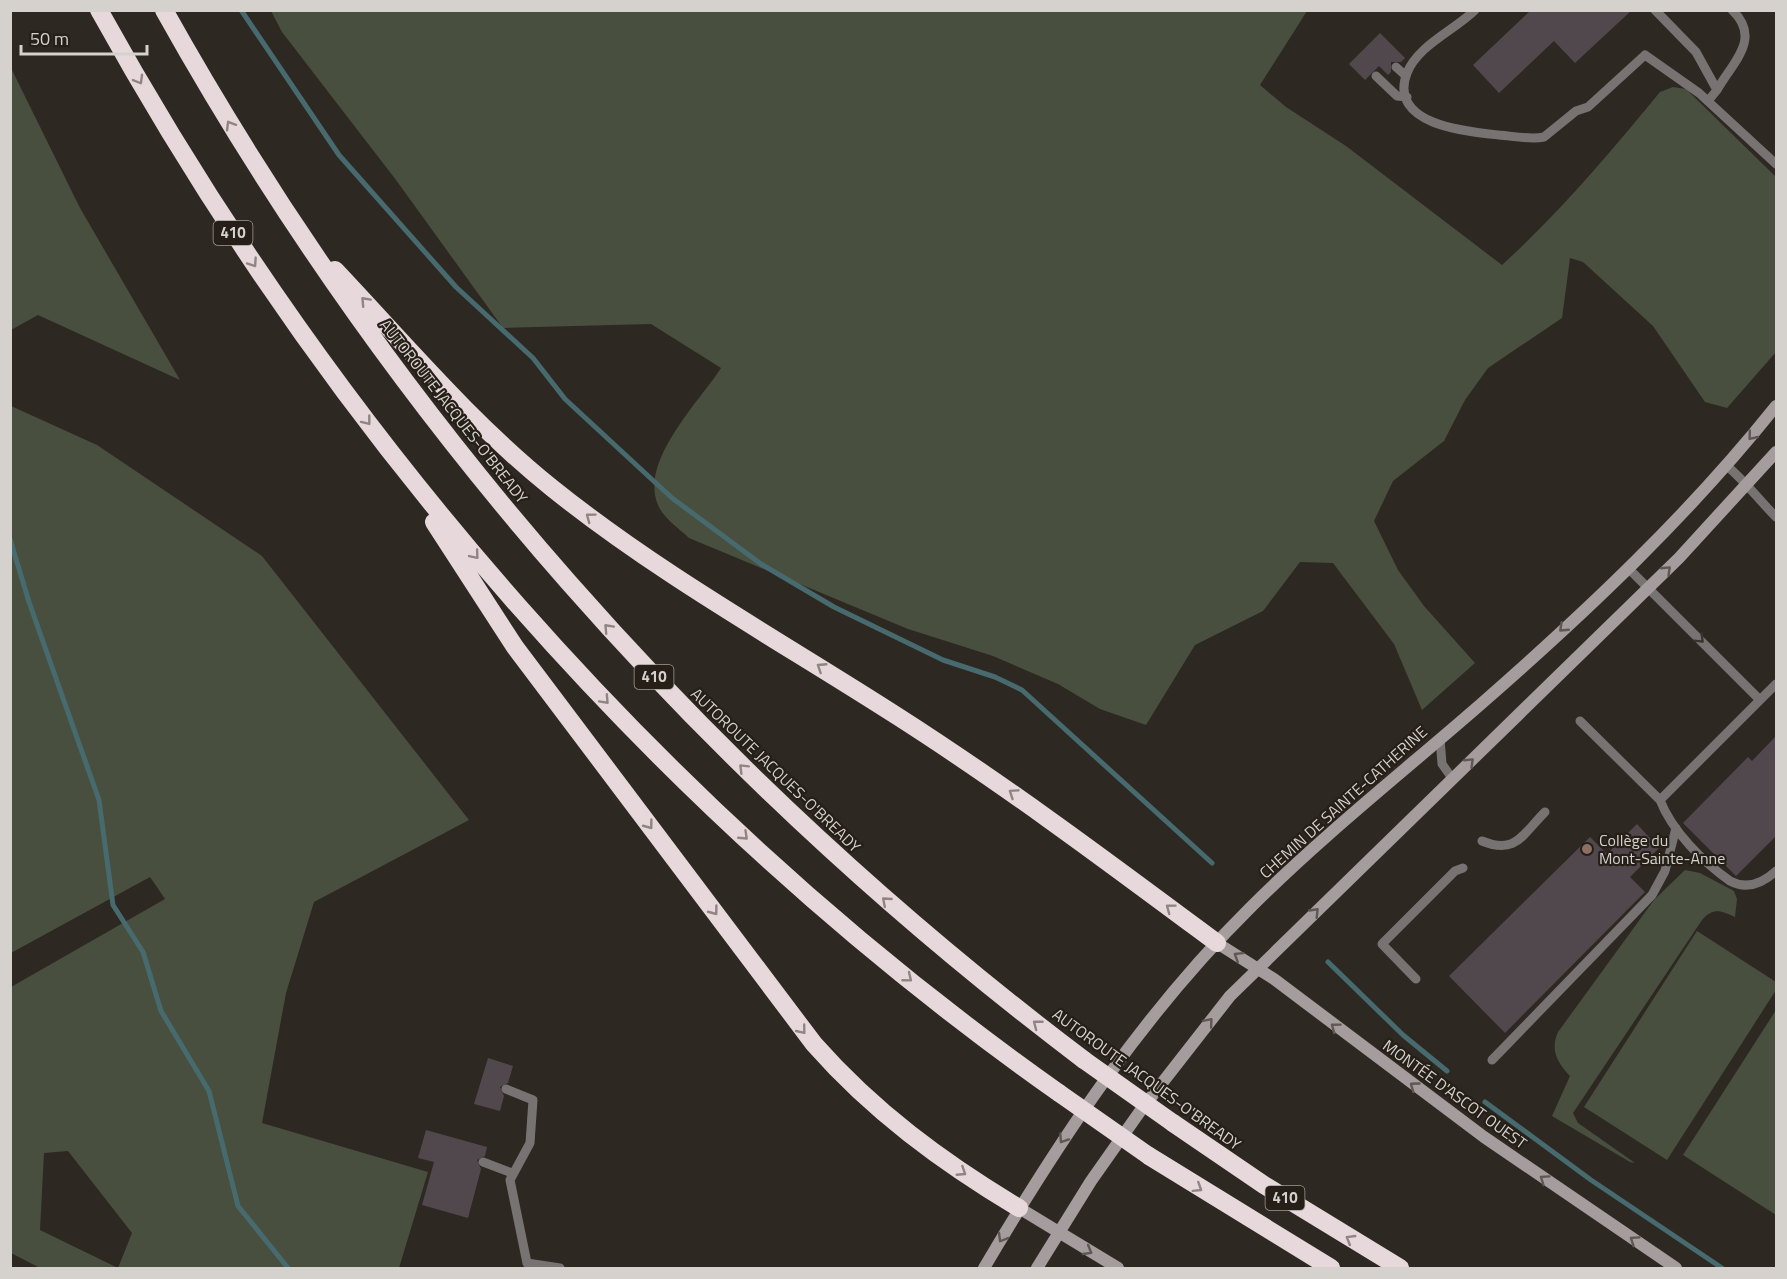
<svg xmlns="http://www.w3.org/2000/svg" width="1787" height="1279" font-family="'Titillium Web',sans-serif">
  <rect width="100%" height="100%" fill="#2e2822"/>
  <path fill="#484f3f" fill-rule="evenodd" d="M271 11H1307L1260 85 1286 107 1346 146 1502 265C1560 212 1610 153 1660 92L1673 87 1686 89 1776 177V352L1727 408 1705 402 1653 326 1583 262 1570 258 1562 318 1488 368 1465 400 1444 441 1393 481 1374 521 1398 570 1424 606 1475 663 1422 710 1394 644 1333 563 1300 562 1263 611 1195 645 1146 725 1100 709 1058 684 993 656 908 629 689 538C679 528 664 519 658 505 639 461 700 401 721 368L651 324 503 328 396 180 282 32Z
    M11 68 80 208 180 380 38 315 11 330Z
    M11 406 97 445 262 556 469 820 314 902 286 993 262 1123 428 1172 399 1268H40L11 1253V987L165 899 150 877 11 953ZM68 1151 132 1233 118 1268 40 1230 44 1153Z
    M1685 870 1700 873 1734 891 1737 899 1735 917C1721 911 1714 907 1702 920L1573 1113 1578 1123 1635 1163 1630 1162 1552 1116 1570 1076C1557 1062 1550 1050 1558 1032L1654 900Z
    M1697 931 1776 982V990L1667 1160 1584 1107Z
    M1776 1010V1215L1683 1155Z"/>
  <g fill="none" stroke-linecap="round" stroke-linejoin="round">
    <path stroke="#476a6e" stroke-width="5" d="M241 10 339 155 456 287 533 358 565 399 672 498 761 564 834 607 943 660 995 677 1022 690 1212 863
      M10 539 29 602 99 800 113 905 143 952 161 1011 209 1091 238 1206 288 1268
      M1328 962 1403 1035 1447 1071
      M1485 1102 1591 1180 1722 1268"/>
  </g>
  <path fill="#51484d" d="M1531 10H1632L1575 63 1554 41 1499 93 1473 65Z
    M1380 33 1405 58 1401 62H1391V72L1388 75 1379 66 1365 80 1349 64Z
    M1776 736V836L1736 876 1683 823 1748 757 1752 761Z
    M1637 824 1659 848 1630 877 1645 892 1505 1033 1449 976 1590 837 1607 854Z
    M488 1058 513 1066 508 1083 500 1087 504 1096 500 1111 474 1104Z
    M426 1130 487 1147 485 1156 477 1160 481 1169 468 1218 422 1205 434 1162 418 1158Z"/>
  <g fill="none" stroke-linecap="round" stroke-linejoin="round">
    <path stroke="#787373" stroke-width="9" d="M1475 10C1455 30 1418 45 1407 73 1387 125 1468 132 1499 135 1513 136 1530 140 1544 137L1576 111 1588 107 1645 55 1699 93 1776 164
      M1655 10 1696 52 1717 90 1708 101
      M1396 67 1406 76
      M1376 76 1397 96 1407 97
      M1717 90C1731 64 1763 39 1732 10
      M1727 466C1746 482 1759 500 1776 517
      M1628 568 1760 700 1776 684
      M1580 721 1660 800 1760 700
      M1440 738 1442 764 1452 778
      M1660 800C1672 831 1703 862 1730 881 1747 890 1763 883 1776 871
      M1482 841C1516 855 1522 835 1545 812
      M1416 979 1382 944 1455 871 1463 868
      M1492 1060 1652 895 1665 871 1676 828
      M506 1089 533 1100 530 1143 510 1180 527 1263 560 1268
      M483 1162 512 1173"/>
    <path stroke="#a59c9d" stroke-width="12" d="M1217 943 1274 979 1484 1137 1676 1268
      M1019 1208 1118 1268
      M984 1268C1060 1139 1144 1013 1250 908 1323 835 1403 772 1481 704 1586 612 1689 515 1776 406
      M1037 1268 1091 1181 1141 1110 1230 996 1679 558 1776 452"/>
    <path stroke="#e7d9db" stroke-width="18" d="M99 10C334 435 662 813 1059 1093
      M164 10C394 422 708 776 1084 1060
      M335 270C405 344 472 424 552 488 659 574 782 642 897 716 1008 787 1112 865 1217 943
      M434 522 515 647 814 1044C873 1111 942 1162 1019 1208
      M1173 1123 1264 1185 1400 1268
      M1149 1156 1331 1268"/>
    <path stroke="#e7d9db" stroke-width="18" d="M1084 1060 1173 1123
      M1059 1093 1149 1156"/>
  </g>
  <defs><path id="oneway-chevron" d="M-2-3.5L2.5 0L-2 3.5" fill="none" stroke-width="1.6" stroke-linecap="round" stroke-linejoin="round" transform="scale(1.5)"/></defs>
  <g stroke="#908583">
    <use href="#oneway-chevron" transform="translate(139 80) rotate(60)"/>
    <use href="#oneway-chevron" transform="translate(230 125) rotate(-121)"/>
    <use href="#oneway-chevron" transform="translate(253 263) rotate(56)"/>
    <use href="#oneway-chevron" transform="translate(365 301) rotate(-133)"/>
    <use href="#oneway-chevron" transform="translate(367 421) rotate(52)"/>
    <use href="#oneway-chevron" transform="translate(590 517) rotate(-143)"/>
    <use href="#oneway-chevron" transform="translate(475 555) rotate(50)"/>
    <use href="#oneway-chevron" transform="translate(608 628) rotate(-133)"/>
    <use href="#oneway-chevron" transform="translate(821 667) rotate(-147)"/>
    <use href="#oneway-chevron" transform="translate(605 700) rotate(47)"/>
    <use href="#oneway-chevron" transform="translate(743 768) rotate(-135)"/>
    <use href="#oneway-chevron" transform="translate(1013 793) rotate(-146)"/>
    <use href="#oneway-chevron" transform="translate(649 825) rotate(53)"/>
    <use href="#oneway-chevron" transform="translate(744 836) rotate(43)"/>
    <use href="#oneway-chevron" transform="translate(886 901) rotate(-139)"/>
    <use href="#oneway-chevron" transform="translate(1170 908) rotate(-143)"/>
    <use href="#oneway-chevron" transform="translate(714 911) rotate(53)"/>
    <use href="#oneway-chevron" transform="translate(908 978) rotate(39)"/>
    <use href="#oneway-chevron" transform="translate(1037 1024) rotate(-142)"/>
    <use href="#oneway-chevron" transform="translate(802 1030) rotate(51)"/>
    <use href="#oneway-chevron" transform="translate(962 1172) rotate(33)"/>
    <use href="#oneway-chevron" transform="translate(1198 1188) rotate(32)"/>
    <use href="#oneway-chevron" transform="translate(1350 1239) rotate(-149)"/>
  </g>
  <g stroke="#5f5754">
    <use href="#oneway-chevron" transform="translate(1752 436) rotate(129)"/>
    <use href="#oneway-chevron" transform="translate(1667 570) rotate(-44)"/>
    <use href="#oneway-chevron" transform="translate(1563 628) rotate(137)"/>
    <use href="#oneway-chevron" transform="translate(1470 762) rotate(-44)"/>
    <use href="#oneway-chevron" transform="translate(1315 912) rotate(-46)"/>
    <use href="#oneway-chevron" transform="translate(1238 956) rotate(-148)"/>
    <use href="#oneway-chevron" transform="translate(1209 1022) rotate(-50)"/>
    <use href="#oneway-chevron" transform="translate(1335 1027) rotate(-143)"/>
    <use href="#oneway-chevron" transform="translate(1414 1086) rotate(-144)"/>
    <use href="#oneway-chevron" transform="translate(1063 1139) rotate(124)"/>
    <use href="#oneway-chevron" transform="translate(1544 1179) rotate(-145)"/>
    <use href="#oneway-chevron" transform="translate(1002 1238) rotate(120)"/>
    <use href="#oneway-chevron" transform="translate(1634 1240) rotate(-146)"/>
    <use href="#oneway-chevron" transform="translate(1088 1251) rotate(31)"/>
  </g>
  <use stroke="#3a342f" href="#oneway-chevron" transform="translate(1700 639) rotate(45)"/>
  <circle fill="#8d6e63" stroke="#251f18" stroke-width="2" cx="1587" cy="849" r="6"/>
  <g text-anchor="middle" stroke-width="4.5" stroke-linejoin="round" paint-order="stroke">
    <g fill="#251f18" stroke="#a09c96" stroke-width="1.5">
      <rect x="213.5" y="221" width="39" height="24" rx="4.5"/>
      <rect x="634.5" y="665" width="39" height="24" rx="4.5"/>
      <rect x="1265.5" y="1186" width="39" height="24" rx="4.5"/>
    </g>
    <g font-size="15" font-weight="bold" fill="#d5d1cc">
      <text x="233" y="238">410</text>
      <text x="654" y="682">410</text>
      <text x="1285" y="1203">410</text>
    </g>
    <g font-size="16" fill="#d5d1cc" stroke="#251f18">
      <text transform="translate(454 411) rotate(52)" y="6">AUTOROUTE JACQUES-O'BREADY</text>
      <text transform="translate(776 770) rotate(44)" y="6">AUTOROUTE JACQUES-O'BREADY</text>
      <text transform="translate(1343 802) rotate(-42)" y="6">CHEMIN DE SAINTE-CATHERINE</text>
      <text transform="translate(1147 1079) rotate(36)" y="6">AUTOROUTE JACQUES-O'BREADY</text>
      <text transform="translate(1455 1094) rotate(36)" y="6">MONTÉE D'ASCOT OUEST</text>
    </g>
    <g font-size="16" fill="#d5d1cc" stroke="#251f18" text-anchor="start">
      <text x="1599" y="846">Collège du<tspan x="1599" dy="18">Mont-Sainte-Anne</tspan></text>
    </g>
  </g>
  <rect width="1787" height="1279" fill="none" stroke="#d5d1cc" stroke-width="24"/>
  <path d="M21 45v9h126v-9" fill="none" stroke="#d5d1cc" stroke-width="3"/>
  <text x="30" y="45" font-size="18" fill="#d5d1cc" stroke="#251f18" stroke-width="4.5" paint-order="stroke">50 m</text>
</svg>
